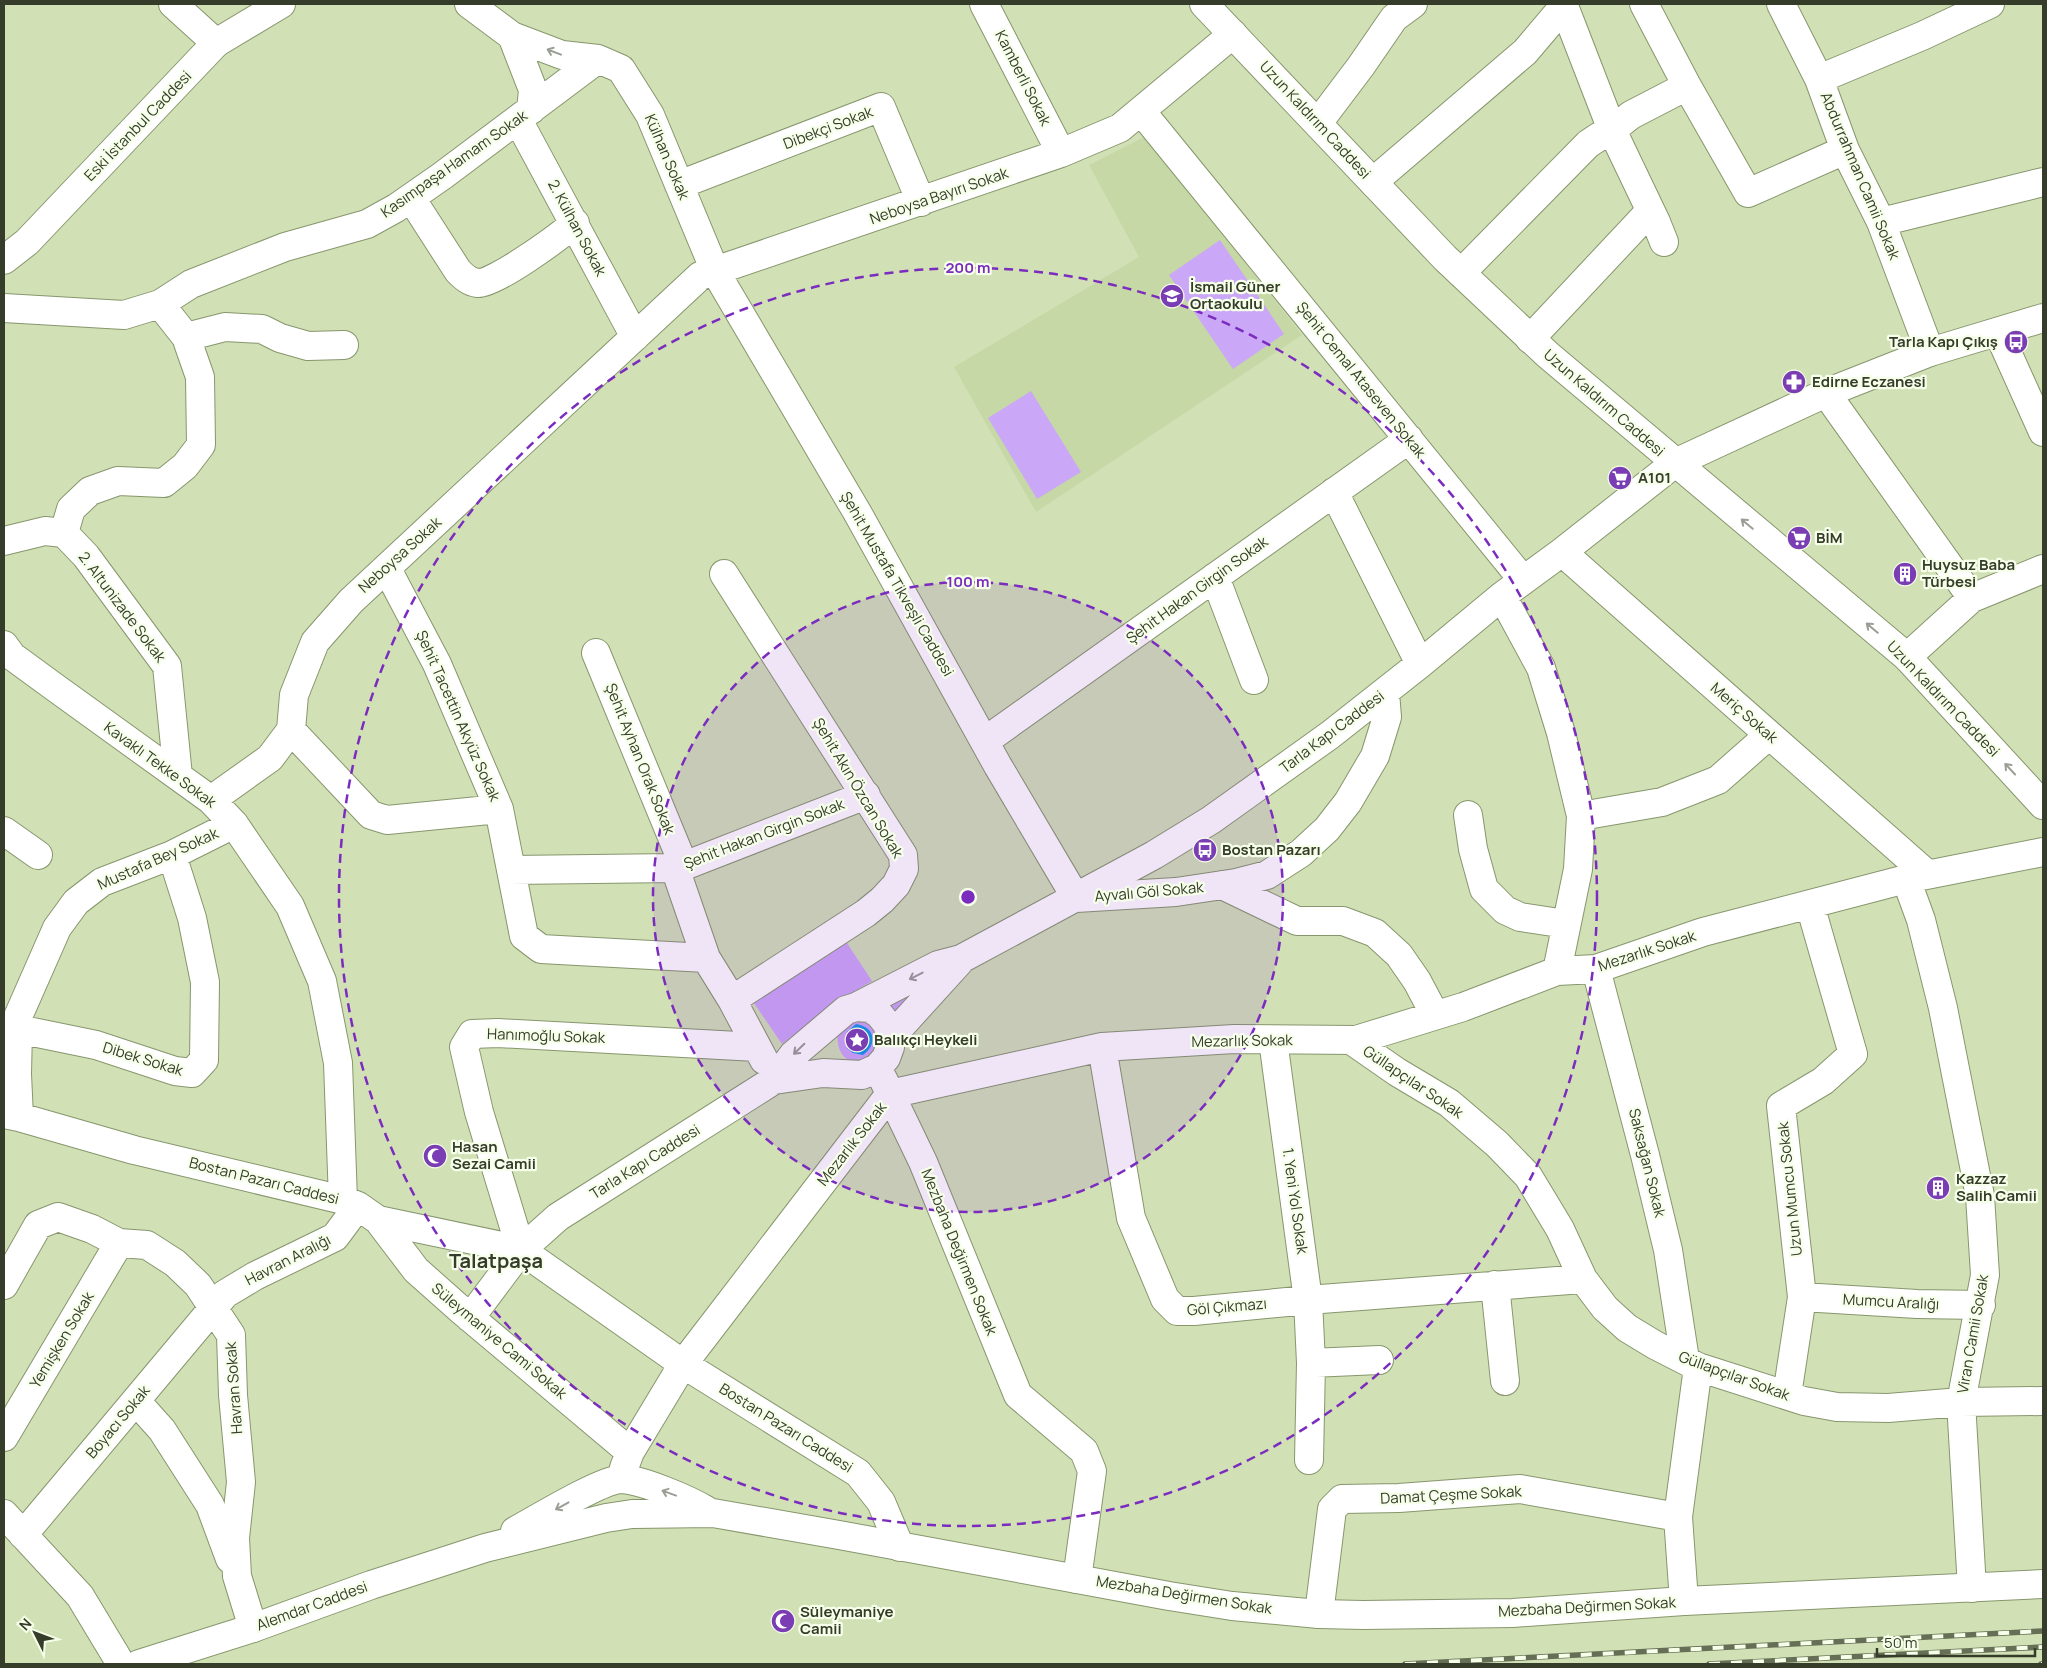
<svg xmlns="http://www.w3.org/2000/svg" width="2047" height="1668" font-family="Manrope,sans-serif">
  <rect width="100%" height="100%" fill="#d1e1b5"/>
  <path fill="#c5d8a5" d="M1146 136 1302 335 1036 512 954 367 1139 257 1089 165Z"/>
  <path fill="#cba7f7" d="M1220 240 1284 334 1233 369 1169 275Z
    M1031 391 1081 472 1037 499 988 418Z
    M843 937 872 981 842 999 782 1044 754 1003 755 1000Z
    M936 975 895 1015 885 1006Z
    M854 1019 867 1020 880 1037 873 1057C868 1059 862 1062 857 1062 841 1062 836 1045 838 1032Z"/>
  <path fill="#0e97e8" d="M856 1024C875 1027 878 1044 863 1055L853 1053 847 1048V1032Z"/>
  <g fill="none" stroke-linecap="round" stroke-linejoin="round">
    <g stroke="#87966d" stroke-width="30">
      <path id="minor" d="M173 4 216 43
        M469 4 512 36 562 55 598 59 621 69 650 115 715 271 857 512 998 766 1076 898 1176 892 1236 883 1267 875 1301 853 1327 829 1348 802 1375 756 1387 717 1385 692
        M984 4 1061 153
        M1644 4 1687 86 1748 193 1845 150
        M1781 4 1819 79 1845 150 1881 222 1930 352
        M1564 6 1612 130 1656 222 1664 242
        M512 36 533 90 531 110
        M1819 79 1922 36 1990 4
        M1141 111 1523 580
        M518 120 635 337
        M1318 123 1361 66 1394 18 1413 4
        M1373 182 1525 52 1564 6 1563 4
        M679 185 881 107 921 202
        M411 198 458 271C464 277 469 282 478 283 495 284 560 236 575 223
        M1881 222 2043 182
        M1461 273 1588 144 1600 136 1612 130 1631 115 1687 86
        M4 308 124 315 160 304 191 284 285 247 367 224 396 208 442 176 598 59
        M1998 332 2043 432
        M186 337 225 327 262 329 280 338 308 346 344 345
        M1530 339 1650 211
        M1826 393 1972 598
        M1334 492 1420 664
        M64 533 71 509 90 491 118 481 164 483 185 466 201 445 200 377 186 337 160 304
        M64 533 86 556 167 666 178 776
        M4 541 45 531 64 533
        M1562 552 1927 874
        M387 569 437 664 499 809 524 936 541 949 706 958
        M724 574 903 855 904 869 896 885 882 900 866 913 732 1000
        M1215 577 1254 680
        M1502 596 1541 668 1561 733 1581 816 1578 869 1557 971
        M4 645 12 656 53 686 211 800 234 824 290 906 322 981 338 1063 343 1200
        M596 653 684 866
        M1907 657 1972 598 2043 569
        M291 730 371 815 387 820 499 809
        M985 741 1409 439
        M211 800 270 758 291 730 294 695 315 642 351 601 700 276 1061 153 1120 128 1233 34
        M1468 815 1473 849 1484 889 1505 910 1520 917 1566 924
        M1581 816 1662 802 1718 780 1769 735
        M4 831 38 855
        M675 868 706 958 732 1000 764 1060
        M511 870 675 868 684 866 866 795
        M1906 879 1921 920 1943 1008 1980 1196 1985 1275 1961 1402 1972 1588
        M1222 885 1297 921H1343L1375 933 1399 955 1417 981 1435 1015
        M1596 969 1645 1155 1668 1250 1685 1360
        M18 1029 96 1045 175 1071 192 1073 204 1060 205 982 192 918 172 855
        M891 1037 960 961
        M1273 1040 1308 1300 1311 1363 1309 1460
        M1351 1040 1397 1072 1449 1103 1497 1144 1528 1176 1560 1229 1583 1279 1605 1308 1627 1328 1655 1345 1698 1367 1804 1401 1837 1407 1888 1408 1961 1402 2043 1401
        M1102 1047 1131 1218 1165 1299 1177 1311H1194L1308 1300 1583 1279
        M883 1079 923 1162 1018 1395 1084 1451 1092 1471 1077 1579
        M774 1080 793 1055 846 1010 856 1007 938 965 961 959 1154 855 1211 820 1330 735 1420 664 1502 596 1562 552 1675 463
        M4 1114 19 1117 134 1150 343 1200 358 1206 378 1220 521 1250 683 1364 858 1473 881 1502 900 1547
        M19 1117 17 1074 18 1029 17 1019 57 928 76 902 102 882 172 855 234 824
        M378 1220 416 1270 461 1310 630 1452
        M521 1250 479 1112 464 1047 472 1034 498 1033 757 1047
        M4 1285 38 1225 58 1217 92 1229 119 1243 147 1245 175 1263 198 1285 231 1335 233 1395 241 1482 235 1538 237 1576 253 1628
        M1495 1285 1505 1381
        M1802 1297 1917 1304 1981 1305
        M470 1318 521 1250 558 1217 774 1080 823 1073 862 1075 877 1068 886 1058 890 1047 891 1037 887 1024 879 1014 870 1008 856 1007
        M1311 1363 1379 1360
        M1787 1395 1802 1297 1781 1106 1823 1081 1853 1054 1810 905
        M136 1401 162 1430 210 1505 230 1559
        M4 1437 119 1243
        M622 1479 624 1468 630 1452 683 1364 890 1094 1102 1047 1234 1039 1356 1040 1463 1007 1557 971 1596 969 1703 932 1906 879 2043 852
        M4 1514 80 1596 121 1664
        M23 1535 225 1294 255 1276 335 1237 358 1206
        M1684 1601 1678 1517 1698 1367
        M1319 1614 1332 1509 1342 1499 1399 1498 1520 1489 1678 1517"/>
    </g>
    <g stroke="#87966d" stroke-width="30">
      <path id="major" d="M1204 4 1445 258 1548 355 1907 657 2043 805
        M4 260 27 242 216 43 281 4
        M1675 463 1826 393 1930 352 2043 318
        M515 1531C535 1520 604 1478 623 1479 645 1481 687 1499 706 1510
        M139 1664 253 1628 371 1585 485 1548 606 1518 632 1514 713 1513 839 1535 1169 1596 1232 1606 1319 1614 1363 1615 1513 1613 1684 1601 2043 1584"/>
    </g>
    <use href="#minor" stroke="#fff" stroke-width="28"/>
    <use href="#major" stroke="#fff" stroke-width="28"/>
    <g stroke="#666f55" stroke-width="5.5">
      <path id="rail" d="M1405 1664 2043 1631
        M1709 1664 2043 1647
        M2041 1664H2043"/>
    </g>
    <use href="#rail" stroke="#f6ffe9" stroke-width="4" stroke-dasharray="11" stroke-linecap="butt"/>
  </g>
  <defs><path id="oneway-shaft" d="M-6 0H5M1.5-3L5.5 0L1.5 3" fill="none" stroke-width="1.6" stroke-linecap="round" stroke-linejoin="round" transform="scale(1.25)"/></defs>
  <g stroke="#9a9e94">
    <use href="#oneway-shaft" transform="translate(554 52) rotate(-159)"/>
    <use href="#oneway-shaft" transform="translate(1747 524) rotate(-140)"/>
    <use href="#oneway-shaft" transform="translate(1872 628) rotate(-140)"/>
    <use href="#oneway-shaft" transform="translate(2010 769) rotate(-133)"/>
    <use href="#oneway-shaft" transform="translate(916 976) rotate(153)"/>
    <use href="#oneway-shaft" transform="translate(799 1049) rotate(136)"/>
    <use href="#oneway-shaft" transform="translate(669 1493) rotate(-160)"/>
    <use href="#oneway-shaft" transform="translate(562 1506) rotate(151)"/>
  </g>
  <circle cx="968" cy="897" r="315" fill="#7b2cbf" fill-opacity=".12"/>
  <g fill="none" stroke="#7b2cbf" stroke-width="2.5" stroke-dasharray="9 6">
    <circle cx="968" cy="897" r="315"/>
    <circle cx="968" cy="897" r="629"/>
  </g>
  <defs>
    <g id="school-disc" transform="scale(1.25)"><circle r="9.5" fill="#7a3db3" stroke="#f6ffe9"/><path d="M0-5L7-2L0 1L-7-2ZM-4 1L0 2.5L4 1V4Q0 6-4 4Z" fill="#fff"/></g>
    <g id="bus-disc" transform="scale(1.25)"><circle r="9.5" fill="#7a3db3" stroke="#f6ffe9"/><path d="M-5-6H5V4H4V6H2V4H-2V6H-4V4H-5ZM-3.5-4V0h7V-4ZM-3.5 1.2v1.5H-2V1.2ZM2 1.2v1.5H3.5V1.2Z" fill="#fff"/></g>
    <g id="pharmacy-disc" transform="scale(1.25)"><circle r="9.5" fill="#7a3db3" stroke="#f6ffe9"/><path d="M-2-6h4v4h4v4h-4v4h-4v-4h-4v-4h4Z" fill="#fff"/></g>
    <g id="supermarket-disc" transform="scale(1.25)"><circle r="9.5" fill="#7a3db3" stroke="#f6ffe9"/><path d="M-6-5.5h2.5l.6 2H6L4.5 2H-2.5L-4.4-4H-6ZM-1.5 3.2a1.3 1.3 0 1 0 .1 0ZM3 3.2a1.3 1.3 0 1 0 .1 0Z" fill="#fff"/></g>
    <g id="building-disc" transform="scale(1.25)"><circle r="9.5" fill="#7a3db3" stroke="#f6ffe9"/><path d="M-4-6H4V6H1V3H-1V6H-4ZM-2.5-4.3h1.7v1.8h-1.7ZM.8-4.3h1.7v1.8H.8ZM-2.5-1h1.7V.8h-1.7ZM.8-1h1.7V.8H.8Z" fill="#fff"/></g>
    <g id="sight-disc" transform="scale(1.25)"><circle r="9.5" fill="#7a3db3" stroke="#f6ffe9"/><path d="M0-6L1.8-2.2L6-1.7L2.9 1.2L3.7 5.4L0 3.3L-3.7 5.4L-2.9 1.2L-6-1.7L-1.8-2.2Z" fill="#fff"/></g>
    <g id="mosque-disc" transform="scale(1.25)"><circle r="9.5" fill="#7a3db3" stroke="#f6ffe9"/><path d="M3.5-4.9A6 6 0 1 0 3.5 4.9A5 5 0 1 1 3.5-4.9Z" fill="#fff"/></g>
  </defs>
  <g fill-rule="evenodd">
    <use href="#school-disc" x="1172" y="296"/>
    <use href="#bus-disc" x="2016" y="342"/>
    <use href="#pharmacy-disc" x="1794" y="382"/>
    <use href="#supermarket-disc" x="1620" y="478"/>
    <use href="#supermarket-disc" x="1799" y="538"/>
    <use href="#building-disc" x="1905" y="574"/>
    <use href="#bus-disc" x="1205" y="850"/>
    <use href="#sight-disc" x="857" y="1040"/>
    <use href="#mosque-disc" x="435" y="1156"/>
    <use href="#building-disc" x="1938" y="1188"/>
    <use href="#mosque-disc" x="783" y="1621"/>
  </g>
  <g text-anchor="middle" stroke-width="4.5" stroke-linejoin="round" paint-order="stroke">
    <g font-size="15" fill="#363c2a" stroke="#f6ffe9">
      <text transform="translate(1023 78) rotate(63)" y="5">Kamberli Sokak</text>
      <text transform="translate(1315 120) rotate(47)" y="5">Uzun Kaldırım Caddesi</text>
      <text transform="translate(138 126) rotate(-46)" y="5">Eski İstanbul Caddesi</text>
      <text transform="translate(828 128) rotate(-21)" y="5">Dibekçi Sokak</text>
      <text transform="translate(667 157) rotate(67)" y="5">Külhan Sokak</text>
      <text transform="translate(454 164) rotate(-35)" y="5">Kasımpaşa Hamam Sokak</text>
      <text transform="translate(1860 176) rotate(67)" y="5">Abdurrahman Camii Sokak</text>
      <text transform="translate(939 196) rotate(-19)" y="5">Neboysa Bayırı Sokak</text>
      <text transform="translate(577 228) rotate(62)" y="5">2. Külhan Sokak</text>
      <text transform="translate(1361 380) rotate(51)" y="5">Şehit Cemal Ataseven Sokak</text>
      <text transform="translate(1604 403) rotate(41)" y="5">Uzun Kaldırım Caddesi</text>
      <text transform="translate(400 555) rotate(-42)" y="5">Neboysa Sokak</text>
      <text transform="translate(897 584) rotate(60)" y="5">Şehit Mustafa Tikveşli Caddesi</text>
      <text transform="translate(1197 590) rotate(-36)" y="5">Şehit Hakan Girgin Sokak</text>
      <text transform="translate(122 607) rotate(53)" y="5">2. Altunizade Sokak</text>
      <text transform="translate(1943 699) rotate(46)" y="5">Uzun Kaldırım Caddesi</text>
      <text transform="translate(1744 713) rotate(41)" y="5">Meriç Sokak</text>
      <text transform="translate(458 716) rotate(66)" y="5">Şehit Tacettin Akyüz Sokak</text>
      <text transform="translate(1332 732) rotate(-37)" y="5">Tarla Kapı Caddesi</text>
      <text transform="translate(640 759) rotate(68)" y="5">Şehit Ayhan Orak Sokak</text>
      <text transform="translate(160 765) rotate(36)" y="5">Kavaklı Tekke Sokak</text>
      <text transform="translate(858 788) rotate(59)" y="5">Şehit Akın Özcan Sokak</text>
      <text transform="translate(764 834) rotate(-21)" y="5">Şehit Hakan Girgin Sokak</text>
      <text transform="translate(158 859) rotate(-24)" y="5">Mustafa Bey Sokak</text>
      <text transform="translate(1149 892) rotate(-5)" y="5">Ayvalı Göl Sokak</text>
      <text transform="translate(1647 951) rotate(-18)" y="5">Mezarlık Sokak</text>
      <text transform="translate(546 1036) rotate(2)" y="5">Hanımoğlu Sokak</text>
      <text transform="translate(1242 1041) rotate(-1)" y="5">Mezarlık Sokak</text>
      <text transform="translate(143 1059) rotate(17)" y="5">Dibek Sokak</text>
      <text transform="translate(1413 1082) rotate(34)" y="5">Güllapçılar Sokak</text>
      <text transform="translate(852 1144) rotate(-52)" y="5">Mezarlık Sokak</text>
      <text transform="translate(645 1162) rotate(-32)" y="5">Tarla Kapı Caddesi</text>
      <text transform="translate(1647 1163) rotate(76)" y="5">Saksağan Sokak</text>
      <text transform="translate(264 1181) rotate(14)" y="5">Bostan Pazarı Caddesi</text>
      <text transform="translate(1790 1189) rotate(-96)" y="5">Uzun Mumcu Sokak</text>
      <text transform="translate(1295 1201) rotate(82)" y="5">1. Yeni Yol Sokak</text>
      <text transform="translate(959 1252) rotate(68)" y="5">Mezbaha Değirmen Sokak</text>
      <text transform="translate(288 1260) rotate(-27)" y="5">Havran Aralığı</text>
      <text transform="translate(1891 1302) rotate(3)" y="5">Mumcu Aralığı</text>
      <text transform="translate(1227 1307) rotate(-5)" y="5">Göl Çıkmazı</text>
      <text transform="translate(1973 1334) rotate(-80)" y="5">Viran Camii Sokak</text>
      <text transform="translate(62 1340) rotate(-59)" y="5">Yemişken Sokak</text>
      <text transform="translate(499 1341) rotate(40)" y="5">Süleymaniye Cami Sokak</text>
      <text transform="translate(1734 1376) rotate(20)" y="5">Güllapçılar Sokak</text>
      <text transform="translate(234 1388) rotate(-94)" y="5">Havran Sokak</text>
      <text transform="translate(118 1422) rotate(-50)" y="5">Boyacı Sokak</text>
      <text transform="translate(786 1428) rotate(32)" y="5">Bostan Pazarı Caddesi</text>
      <text transform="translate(1451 1495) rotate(-3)" y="5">Damat Çeşme Sokak</text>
      <text transform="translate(1184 1595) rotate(9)" y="5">Mezbaha Değirmen Sokak</text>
      <text transform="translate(312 1606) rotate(-20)" y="5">Alemdar Caddesi</text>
      <text transform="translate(1587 1607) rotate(-3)" y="5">Mezbaha Değirmen Sokak</text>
    </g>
    <g font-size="15" font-weight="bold" fill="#363c2a" stroke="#f6ffe9" text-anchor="start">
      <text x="1190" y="292">İsmail Güner<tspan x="1190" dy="17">Ortaokulu</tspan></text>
      <text x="1998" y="347" text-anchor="end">Tarla Kapı Çıkış</text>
      <text x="1812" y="387">Edirne Eczanesi</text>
      <text x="1638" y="483">A101</text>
      <text x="1816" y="543">BİM</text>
      <text x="1922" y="570">Huysuz Baba<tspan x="1922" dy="17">Türbesi</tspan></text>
      <text x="1222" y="855">Bostan Pazarı</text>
      <text x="874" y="1045">Balıkçı Heykeli</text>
      <text x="452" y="1152">Hasan<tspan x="452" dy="17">Sezai Camii</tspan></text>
      <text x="1956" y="1184">Kazzaz<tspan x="1956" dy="17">Salih Camii</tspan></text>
      <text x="800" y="1617">Süleymaniye<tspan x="800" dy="17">Camii</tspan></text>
    </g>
    <g font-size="20" font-weight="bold" fill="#363c2a" stroke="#f6ffe9">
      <text x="496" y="1268">Talatpaşa</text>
    </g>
  </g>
  <circle cx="968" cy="897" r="8" fill="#7b2cbf" stroke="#f6ffe9" stroke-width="2.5"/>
  <g font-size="15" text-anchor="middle" font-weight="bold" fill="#7b2cbf" stroke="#f6ffe9" stroke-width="4.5" stroke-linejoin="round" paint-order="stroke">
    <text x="968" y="273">200 m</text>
    <text x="968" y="587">100 m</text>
  </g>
  <rect width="2047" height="1668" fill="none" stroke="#363c2a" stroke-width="10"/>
  <g transform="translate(35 1633) rotate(312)" stroke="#f6ffe9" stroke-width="4" paint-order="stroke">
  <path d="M0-4L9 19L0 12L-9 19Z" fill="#363c2a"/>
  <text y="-8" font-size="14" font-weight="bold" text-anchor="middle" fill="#363c2a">N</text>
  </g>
  <path d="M1877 1648v8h158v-8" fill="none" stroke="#363c2a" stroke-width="2.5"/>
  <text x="1884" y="1648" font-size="15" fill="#363c2a" stroke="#f6ffe9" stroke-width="4" paint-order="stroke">50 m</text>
</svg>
